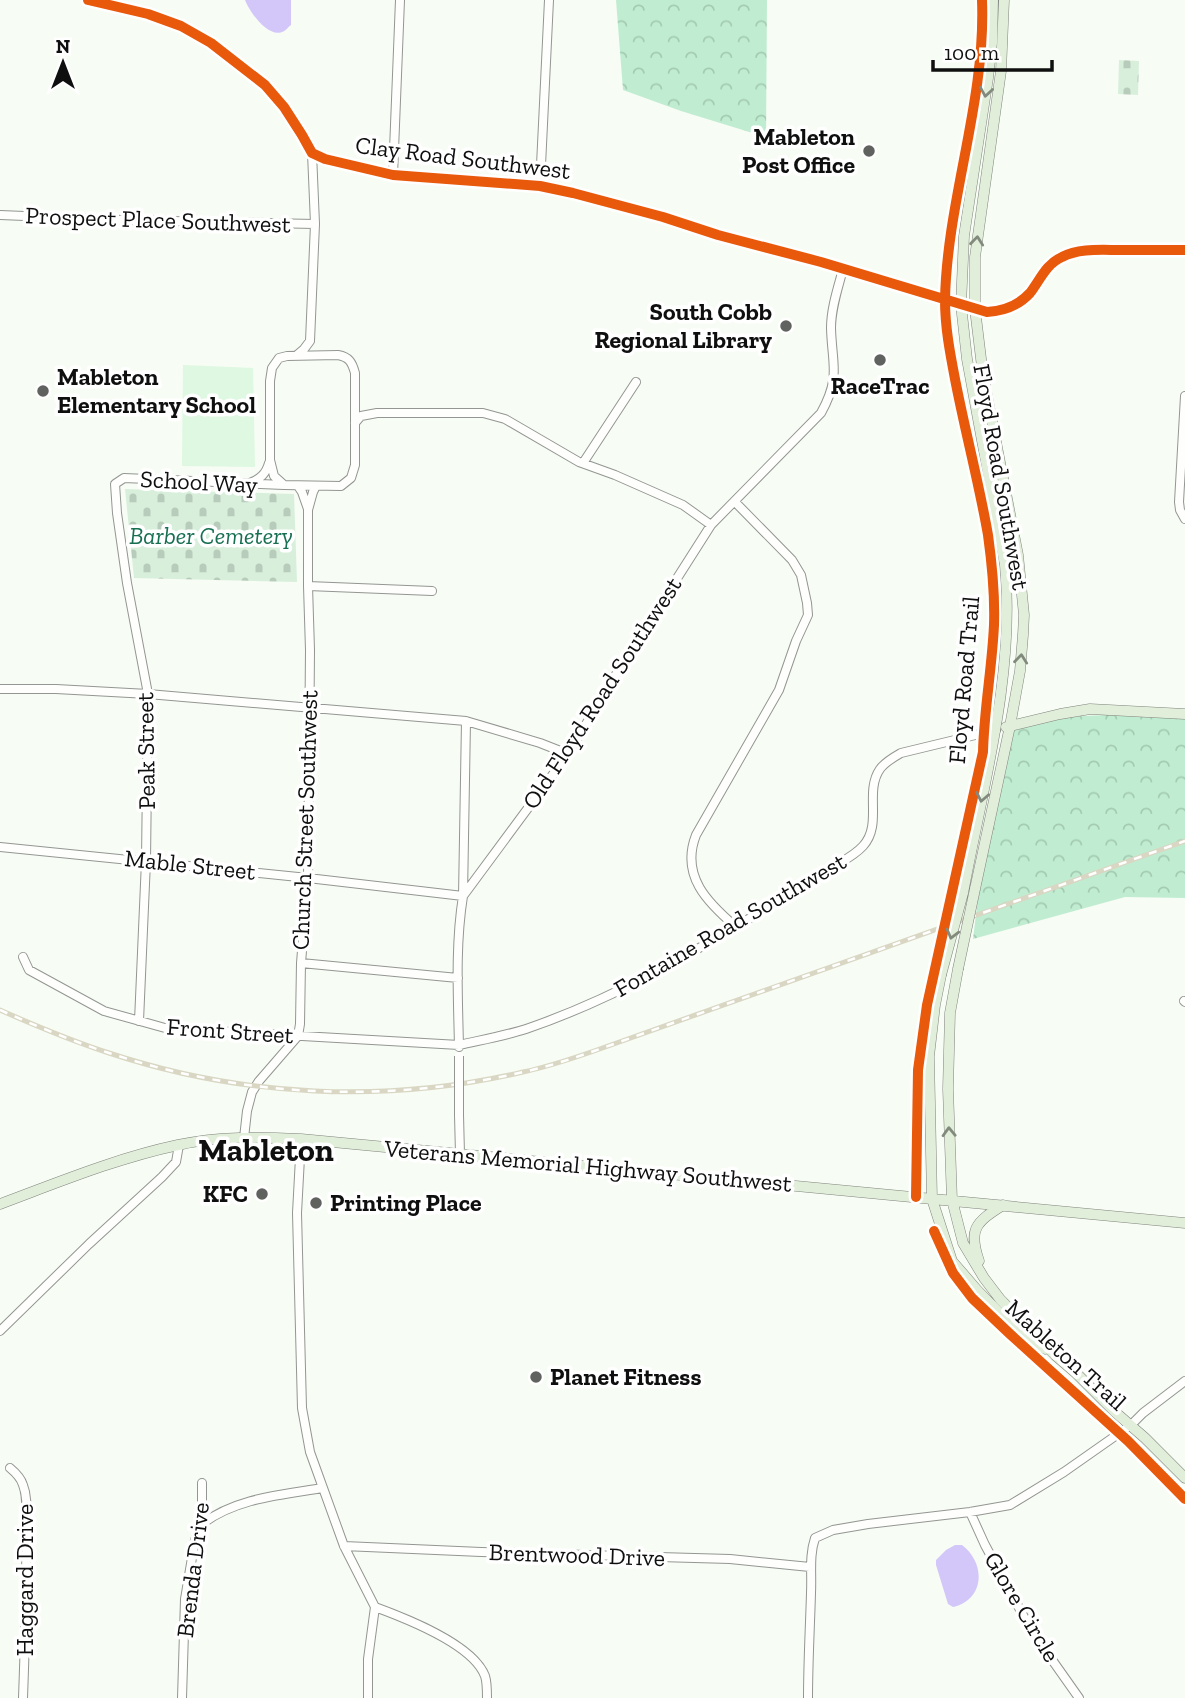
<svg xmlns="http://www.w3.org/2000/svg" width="1185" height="1698" font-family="'Zilla Slab',serif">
  <defs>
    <pattern id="forest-crowns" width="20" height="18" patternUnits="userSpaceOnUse" patternTransform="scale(1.75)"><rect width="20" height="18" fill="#c0edd1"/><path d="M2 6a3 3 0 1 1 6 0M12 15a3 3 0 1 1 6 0" fill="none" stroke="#a4cab2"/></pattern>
    <pattern id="cemetery-stones" width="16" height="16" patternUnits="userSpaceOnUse" patternTransform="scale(1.75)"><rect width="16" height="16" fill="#d8efdb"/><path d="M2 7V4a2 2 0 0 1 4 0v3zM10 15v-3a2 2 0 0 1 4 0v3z" fill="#b8ccbb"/></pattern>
  </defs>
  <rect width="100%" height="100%" fill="#f7fcf4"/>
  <path fill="url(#forest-crowns)" d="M616 0H767L766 137 681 111 623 90Z
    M1171 712 1185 713V898L1125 897 973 939 979 890 1009 728 1040 718Z"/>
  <path fill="url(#cemetery-stones)" d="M1119 60 1139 61 1138 95 1118 94Z
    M125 489 294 494 297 582 134 578Z"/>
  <path fill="#def8e1" d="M183 365 253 368 255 467 182 466Z"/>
  <path fill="#d3c7fa" d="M245 0H291V25C288 27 286 31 282 32 268 38 249 11 245 0Z
    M955 1545H962C986 1563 985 1600 953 1607L948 1604 936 1565V1560L946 1550Z"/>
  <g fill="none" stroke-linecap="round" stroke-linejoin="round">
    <g stroke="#939692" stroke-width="10">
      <path id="minor" d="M88 0 148 14 181 26 211 43 265 85 284 107 302 135 312 153 325 159 393 175 540 186 573 193 663 217 718 235 821 262 987 312C1003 311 1019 305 1030 293 1040 280 1046 264 1062 257 1079 248 1101 250 1120 250 1142 250 1163 250 1185 250
        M393 175 400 0
        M540 186 549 0
        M0 215 123 220 315 224
        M297 355 304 349 310 341 315 224 312 153
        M338 355C349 357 352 362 355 373V465L351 478 341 486 284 485 274 476 270 460V381L272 368 279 358 287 356Z
        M1185 396 1179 502 1180 510 1185 519
        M355 423 361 416 377 413H483L505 419 579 462 615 475 683 505 711 525
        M583 463 636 382
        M250 483C260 479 266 474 269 463
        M298 486 302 492 308 509
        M735 502 792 560 801 575 807 603 808 615 796 641 779 690 696 835C680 876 708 903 736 927
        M308 586 432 591
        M0 689H56L148 694 466 721 540 743 568 754
        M0 847 308 878 463 896 466 721
        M23 957 29 970 104 1011 165 1028 459 1045C481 1040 504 1036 526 1029 617 998 702 948 783 898 800 888 816 878 833 867 843 861 855 855 863 846 883 824 864 792 880 769 885 762 894 757 901 753L996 730
        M301 963 458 978
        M1184 1001 1185 1002
        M139 1021 146 861 148 694 127 583 117 513 115 484 124 478 284 485
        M459 1047C458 997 455 946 463 896L568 754 618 671 711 525 821 413C841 377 832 365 831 328 831 308 838 288 843 269
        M459 1115 460 1154
        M244 1138 247 1111 252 1092 259 1081 298 1036 300 1024 301 963 308 878 310 650 308 586V510L313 492 316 486
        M301 1139 297 1213 302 1408 310 1452 344 1546 375 1607C405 1618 473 1644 485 1676 487 1682 487 1691 487 1698
        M0 1331 89 1244 162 1177 176 1162 179 1145
        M10 1468C16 1473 21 1478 23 1485 29 1500 25 1518 26 1534 27 1589 25 1643 23 1698
        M970 1512 985 1545 1031 1630 1079 1698
        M202 1524C236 1498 281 1495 323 1488
        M344 1546 481 1552 730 1559 810 1567
        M182 1698 185 1599 195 1540 202 1524V1483
        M368 1698V1659L375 1607
        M808 1698C808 1663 810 1628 811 1593 812 1573 809 1556 815 1538L833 1530 868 1524 970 1512 1010 1505 1064 1472 1131 1425 1143 1413 1185 1381"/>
    </g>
    <g stroke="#81837f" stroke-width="11">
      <path id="major" d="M1006 727 1060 714 1090 709 1185 714
        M975 889 1010 726 1020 671 1023 635 1024 615 1018 555 983 375 975 309V257L1001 71 1004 0
        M963 893C983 785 1015 676 1005 565L967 359 961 305 964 236 988 78 992 43 993 0
        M958 969 950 1013 948 1089 952 1200 963 1243 984 1278 1000 1299 1055 1355 1076 1373 1115 1412 1145 1438 1185 1478
        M941 975 935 1005 929 1056 932 1199 952 1261 977 1290 1021 1335 1045 1349
        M0 1204C59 1182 117 1158 178 1145 218 1136 260 1137 301 1139L1185 1223
        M979 1261C968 1229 976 1222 1003 1205"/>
    </g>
    <use href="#minor" stroke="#fefffd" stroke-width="8"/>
    <use href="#major" stroke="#e1eed9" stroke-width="10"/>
    <g stroke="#d9d6c3" stroke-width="5">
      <path id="rail" d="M0 1010C36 1026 72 1041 109 1053 242 1097 386 1104 523 1072 547 1067 571 1059 594 1051L1185 841"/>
    </g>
    <use href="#rail" stroke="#fff" stroke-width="2.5" stroke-dasharray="8" stroke-linecap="butt"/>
    <g stroke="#939692" stroke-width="10" stroke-linecap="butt">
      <path id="minor-bridge" d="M459 1056V1115"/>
    </g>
    <g stroke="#81837f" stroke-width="11" stroke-linecap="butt">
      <path id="major-bridge" d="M958 969 975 889
        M941 975 963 893"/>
    </g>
    <use href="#minor-bridge" stroke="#fefffd" stroke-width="8"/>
    <use href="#major-bridge" stroke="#e1eed9" stroke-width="10"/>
    <g stroke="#fff" stroke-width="15">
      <path id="cycleway" d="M88 0 148 14 181 26 211 43 265 85 284 107 302 135 312 153 325 159 393 175 540 186 573 193 663 217 718 235 821 262 987 312C1003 311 1019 305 1030 293 1040 280 1046 264 1062 257 1079 248 1101 250 1120 250 1142 250 1163 250 1185 250
        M916 1197 918 1070 927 1005 983 752C984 710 992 668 994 625 995 596 992 564 988 535 979 483 965 431 955 379 950 353 945 327 945 300 947 199 986 102 982 0
        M934 1231 953 1273 972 1298 1010 1334 1128 1441 1185 1499"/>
    </g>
    <use href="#cycleway" stroke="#e8590c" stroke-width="10"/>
  </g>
  <defs><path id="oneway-chevron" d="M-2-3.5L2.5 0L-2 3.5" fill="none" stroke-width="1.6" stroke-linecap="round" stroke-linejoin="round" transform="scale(1.75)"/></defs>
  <g stroke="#828a7e">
    <use href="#oneway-chevron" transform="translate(986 92) rotate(99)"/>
    <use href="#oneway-chevron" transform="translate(977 241) rotate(-84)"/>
    <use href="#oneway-chevron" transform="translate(1021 659) rotate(-84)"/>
    <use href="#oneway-chevron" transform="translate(982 797) rotate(101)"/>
    <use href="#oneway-chevron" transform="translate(952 934) rotate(105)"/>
    <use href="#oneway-chevron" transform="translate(949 1132) rotate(-92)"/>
  </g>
  <g fill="#60625f" stroke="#fff" stroke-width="2.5">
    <circle cx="869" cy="151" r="7"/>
    <circle cx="786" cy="326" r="7"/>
    <circle cx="880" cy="360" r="7"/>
    <circle cx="43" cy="391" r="7"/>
    <circle cx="262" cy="1194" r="7"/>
    <circle cx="316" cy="1203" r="7"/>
    <circle cx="536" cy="1377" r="7"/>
  </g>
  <g text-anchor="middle" stroke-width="7" stroke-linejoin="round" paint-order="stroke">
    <g font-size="24" font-weight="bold" fill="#0f0f0f" stroke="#fff" text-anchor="end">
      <text x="855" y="145">Mableton<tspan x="855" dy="28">Post Office</tspan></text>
      <text x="772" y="320">South Cobb<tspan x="772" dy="28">Regional Library</tspan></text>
      <text x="57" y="385" text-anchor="start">Mableton<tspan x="57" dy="28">Elementary School</tspan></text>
      <text x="880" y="394" text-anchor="middle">RaceTrac</text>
      <text x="248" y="1202">KFC</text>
      <text x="330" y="1211" text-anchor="start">Printing Place</text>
      <text x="550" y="1385" text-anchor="start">Planet Fitness</text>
    </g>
    <g font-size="24" fill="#0f0f0f" stroke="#fff">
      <text transform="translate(463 158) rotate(7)" y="8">Clay Road Southwest</text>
      <text transform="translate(158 220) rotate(2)" y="8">Prospect Place Southwest</text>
      <text transform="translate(1001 477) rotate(80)" y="8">Floyd Road Southwest</text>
      <text transform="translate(199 482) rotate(3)" y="8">School Way</text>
      <text transform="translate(964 680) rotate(-85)" y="8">Floyd Road Trail</text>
      <text transform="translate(602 693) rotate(-57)" y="8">Old Floyd Road Southwest</text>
      <text transform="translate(146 751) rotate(-91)" y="8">Peak Street</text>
      <text transform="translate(305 820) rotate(-88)" y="8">Church Street Southwest</text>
      <text transform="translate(190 865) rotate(6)" y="8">Mable Street</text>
      <text transform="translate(730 925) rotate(-30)" y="8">Fontaine Road Southwest</text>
      <text transform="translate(230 1031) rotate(4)" y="8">Front Street</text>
      <text transform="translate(588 1166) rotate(5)" y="8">Veterans Memorial Highway Southwest</text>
      <text transform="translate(1066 1355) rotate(42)" y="8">Mableton Trail</text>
      <text transform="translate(577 1555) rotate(2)" y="8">Brentwood Drive</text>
      <text transform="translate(193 1570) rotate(-83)" y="8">Brenda Drive</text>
      <text transform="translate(25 1580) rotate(-90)" y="8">Haggard Drive</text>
      <text transform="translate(1022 1607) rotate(59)" y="8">Glore Circle</text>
    </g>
    <g font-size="24" font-style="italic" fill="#176f52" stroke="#fff">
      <text x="211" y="544">Barber Cemetery</text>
    </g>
    <g font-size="32" font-weight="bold" fill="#0f0f0f" stroke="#fff">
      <text x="266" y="1161">Mableton</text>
    </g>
  </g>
  <g transform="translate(63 63)" stroke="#ffffff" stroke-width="5" paint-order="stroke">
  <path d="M0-5L12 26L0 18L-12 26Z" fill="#0f0f0f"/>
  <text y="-10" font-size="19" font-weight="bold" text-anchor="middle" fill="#0f0f0f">N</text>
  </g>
  <path d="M933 60v10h119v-10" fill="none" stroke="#0f0f0f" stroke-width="3.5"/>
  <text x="944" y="60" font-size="21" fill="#0f0f0f" stroke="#ffffff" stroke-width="5" paint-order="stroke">100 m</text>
</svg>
